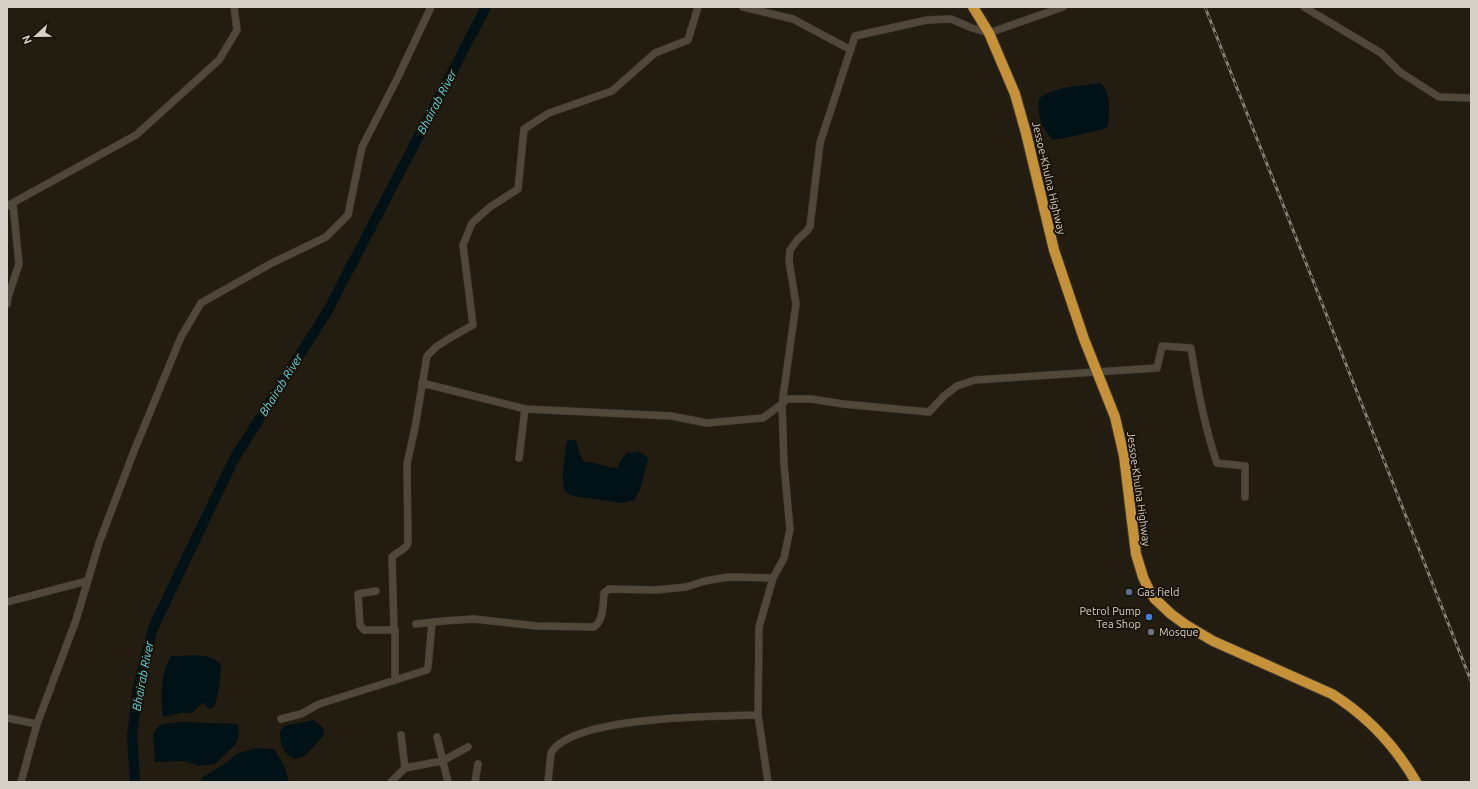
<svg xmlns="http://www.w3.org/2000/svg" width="1478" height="789" font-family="Ubuntu,sans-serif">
  <rect width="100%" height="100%" fill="#231c11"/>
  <path fill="#001215" d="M1101 83C1111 94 1110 114 1107 128L1074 136 1053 140C1040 124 1038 120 1039 99 1053 86 1082 86 1101 83Z
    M571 440H576L580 455 584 462C596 461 606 468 617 468L621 460 627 453 640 452 648 458 640 490 634 500 622 503 573 496C570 494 566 494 565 490 560 480 566 453 567 441Z
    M171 656C187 656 210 651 221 665 220 680 219 693 214 707L210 709 203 703 191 713H181L163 717C161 694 160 677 171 656Z
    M314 720 323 728 324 735 305 756 294 759C282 752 281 745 280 732L284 726Z
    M178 722 238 724 239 733 236 744 215 764 199 766 184 761 155 762 153 733 160 725Z
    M257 748 274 749 284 765 289 782H200L203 777 226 763 238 753Z"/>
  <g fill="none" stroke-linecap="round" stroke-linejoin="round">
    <path stroke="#001215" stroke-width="10" d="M135 782 132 736 138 687 153 628 234 459 327 312 486 7"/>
    <g stroke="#3c3731" stroke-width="8">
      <path id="minor" d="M743 7 793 19 851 50
        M1304 7 1381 53 1400 72 1439 97 1471 98
        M7 206 136 135 219 60 237 30 234 7
        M7 304 8 297 19 264 13 204
        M422 383 525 409 671 416 707 423 763 418 782 404 796 304 789 261 790 250 798 239 807 231 810 226 820 143 855 36 927 20 951 19 972 28 989 33 1063 7
        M519 458 525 409
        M376 591 358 594 360 625 364 630H395V680
        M7 602 87 581
        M416 624 443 621 474 619 537 626 594 627C604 620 603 604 604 593L609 589 656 590 686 587 705 581 728 577 773 578
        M394 630 392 557C397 551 405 551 408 543L407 464 415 428 427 356 436 347 450 338 473 325 463 245 472 223 490 207 518 189 524 129 549 113 612 91 655 53 688 40 698 7
        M758 715 768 782
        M7 718 37 724
        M281 719 301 714 319 704 427 670 428 667 432 623
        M437 737 448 782
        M405 768 442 761 468 747
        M21 782 37 724 76 620 99 543 134 451 181 337 201 303 272 263 326 237 348 215 362 147 397 79 431 7
        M391 782 405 768 401 735
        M475 782 478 764
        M548 782 551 753C572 716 717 716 758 715L759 627 773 578 784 558 790 529 784 464 782 404 787 399H811L843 404 929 412 944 396 957 386 975 380 1157 368 1162 346 1191 348C1197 387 1204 426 1217 463L1245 466V497"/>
    </g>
    <g stroke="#3c3731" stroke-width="12">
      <path id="highway" d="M973 7 989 33 1015 94 1026 133 1054 250 1084 339 1115 417 1124 456 1136 554 1143 577 1150 592 1155 599 1171 614 1186 625 1213 641 1332 694C1367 716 1396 747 1416 782"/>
    </g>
    <use href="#minor" stroke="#4f483b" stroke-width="7"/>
    <use href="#highway" stroke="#c59139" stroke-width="10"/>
    <g stroke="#847e75" stroke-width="3">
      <path id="rail" d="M1205 7 1471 681"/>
    </g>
    <use href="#rail" stroke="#191308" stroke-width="1.5" stroke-dasharray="4.5" stroke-linecap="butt"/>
  </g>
  <circle fill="#5c6f8a" stroke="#191308" stroke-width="1.5" cx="1129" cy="592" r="4"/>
  <circle fill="#3f7fe0" stroke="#191308" stroke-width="1.5" cx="1149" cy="617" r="4"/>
  <circle fill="#6b7280" stroke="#191308" stroke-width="1.5" cx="1151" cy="632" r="4"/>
  <g text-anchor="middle" stroke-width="4" stroke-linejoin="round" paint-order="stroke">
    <g font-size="11" fill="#d5d1c9" stroke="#191308">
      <text transform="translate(1049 178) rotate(77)" y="4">Jessoe-Khulna Highway</text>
      <text transform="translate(1139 489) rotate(82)" y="4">Jessoe-Khulna Highway</text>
    </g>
    <g font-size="11" fill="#d5d1c9" stroke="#191308" text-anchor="start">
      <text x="1137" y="596">Gas field</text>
      <text x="1141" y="615" text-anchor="end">Petrol Pump<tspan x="1141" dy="13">Tea Shop</tspan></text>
      <text x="1159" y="636">Mosque</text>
    </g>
    <g font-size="12" font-style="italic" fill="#5ed7e6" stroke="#191308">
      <text transform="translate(437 102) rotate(-62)" y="4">Bhairab River</text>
      <text transform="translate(281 385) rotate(-58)" y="4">Bhairab River</text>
      <text transform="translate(143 676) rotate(-79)" y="4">Bhairab River</text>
    </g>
  </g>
  <rect width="1478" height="789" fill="none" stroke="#d5d1c9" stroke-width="16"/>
  <g transform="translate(36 36) rotate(248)" stroke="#191308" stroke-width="3" paint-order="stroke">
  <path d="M0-3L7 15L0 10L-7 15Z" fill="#d5d1c9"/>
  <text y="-6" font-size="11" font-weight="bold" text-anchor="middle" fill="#d5d1c9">N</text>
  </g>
</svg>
